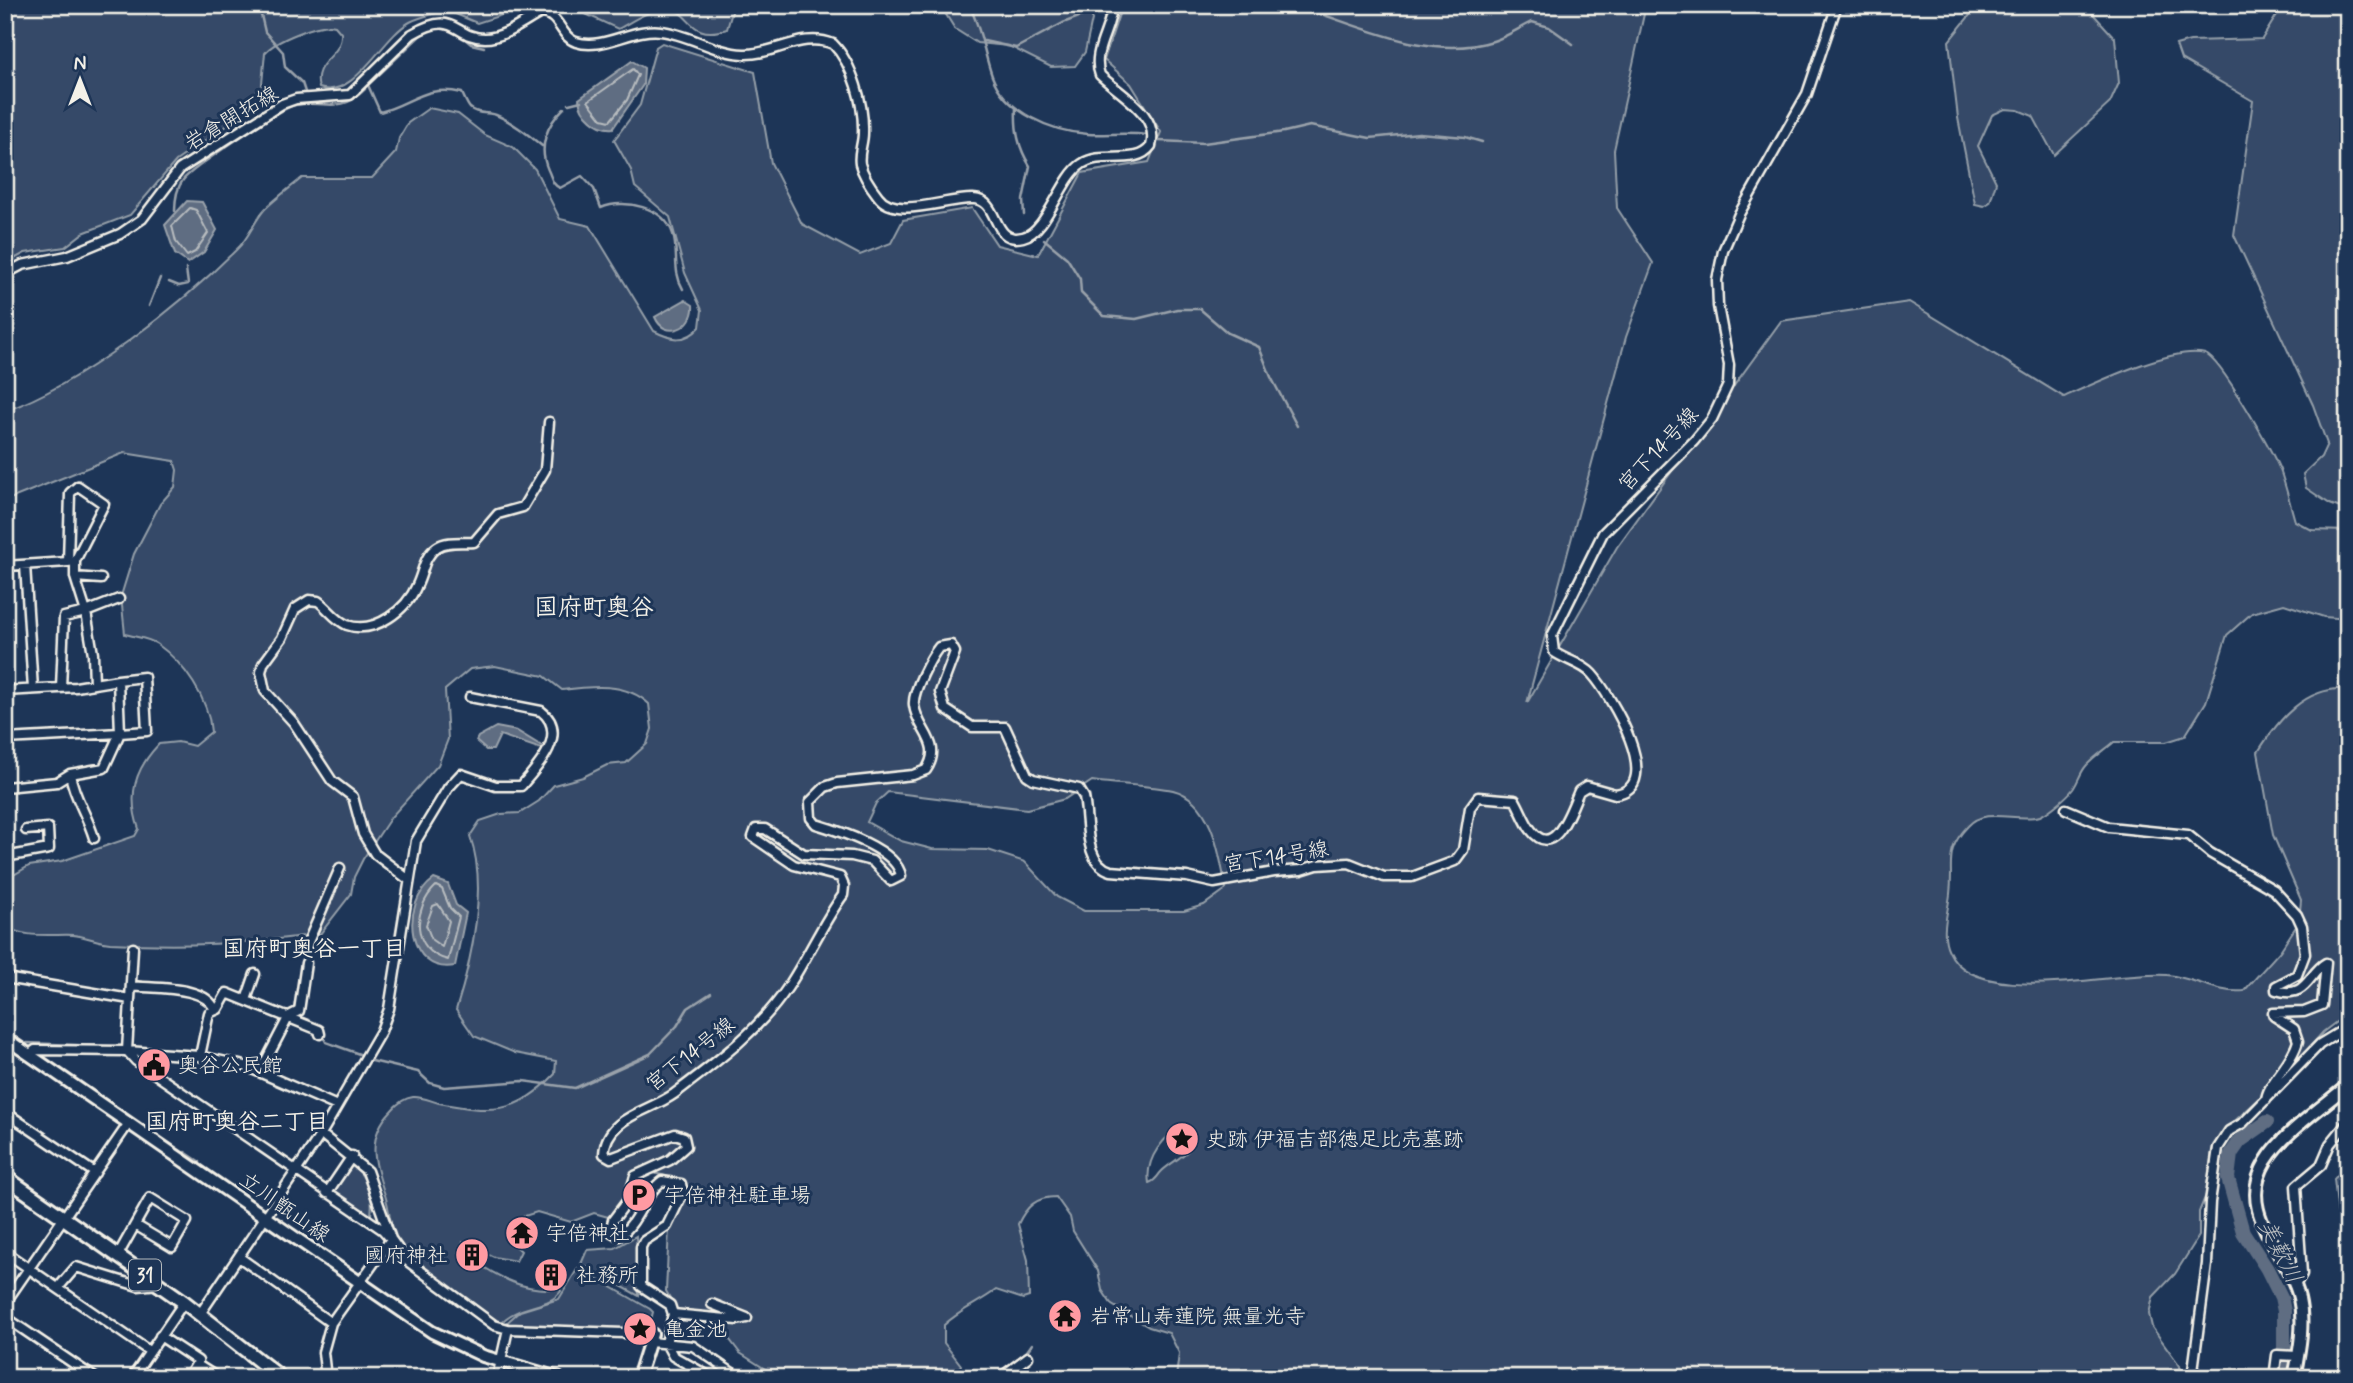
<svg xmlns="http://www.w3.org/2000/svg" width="2353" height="1383" font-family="Mynerve,'Klee One',sans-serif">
  <rect width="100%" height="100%" fill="#1d3557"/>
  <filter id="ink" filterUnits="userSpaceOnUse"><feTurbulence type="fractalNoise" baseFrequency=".0143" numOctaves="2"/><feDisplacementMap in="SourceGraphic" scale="14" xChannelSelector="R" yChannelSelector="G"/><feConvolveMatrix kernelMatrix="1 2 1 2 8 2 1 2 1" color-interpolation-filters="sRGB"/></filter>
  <g filter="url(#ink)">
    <path fill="#354a67" stroke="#949ea8" stroke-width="2" fill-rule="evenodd" d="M5 5H533L477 23 446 10C435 14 421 16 410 22 381 38 355 100 319 88 311 61 343 57 341 33L335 26C320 22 274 41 265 53L261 94 254 107 176 161 130 215 83 233 65 247 25 253 5 264Z
      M566 5H734L727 29C688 42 691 10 669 9 651 8 633 21 618 29Z
      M940 5H1087L1093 15 1085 52 1075 66 1051 67 1009 46 977 43 955 29Z
      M1122 5H1646L1614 150 1617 208 1653 263 1626 337 1527 703 1617 547 1781 321 1909 302 2064 397C2093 384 2174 345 2205 354 2221 359 2272 451 2280 470 2286 486 2290 504 2295 521L2312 530 2348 531V619L2324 617 2284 604 2252 613 2227 635 2206 702 2185 736 2166 742H2114C2105 750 2094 757 2086 766 2080 773 2078 782 2073 789 2067 797 2049 812 2040 816 2017 823 1986 806 1968 826 1943 852 1954 863 1950 894 1948 913 1940 933 1949 951 1974 1010 2119 970 2167 975 2193 977 2217 994 2244 991L2280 951 2299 922 2301 900 2273 835 2258 752C2278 720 2305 686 2348 689V1013L2323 1032 2281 1079 2228 1127 2212 1150 2206 1195 2199 1212V1236L2175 1274 2153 1297 2149 1314 2152 1327 2180 1366 2182 1378H1176L1179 1353 1169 1333 1149 1327 1112 1305 1102 1290 1098 1271 1073 1231 1070 1217 1056 1197C1036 1197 1026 1207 1018 1224L1028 1260 1029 1297 1023 1299 996 1290C979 1303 960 1310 944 1325V1343L961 1365 953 1378H812L773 1374 740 1353 723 1331 678 1312 666 1291 669 1228 686 1197V1187L678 1179 641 1170 626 1200 612 1218 594 1213 571 1222 537 1212 518 1218 507 1237 521 1251 516 1261 494 1257 463 1242 459 1252C491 1271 519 1294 559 1288L561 1291C549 1309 518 1303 500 1324 476 1310 404 1266 396 1242 390 1227 390 1210 385 1195 374 1163 366 1137 391 1111 396 1105 404 1098 413 1097 421 1096 431 1101 439 1103 491 1113 517 1115 555 1074L556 1061 515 1053 474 1036 456 1010C472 959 488 886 470 836L480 821 501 814 520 813 539 801 554 785 583 777 607 765 626 763 647 744 652 729 649 704C626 682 592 686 562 690L544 676 495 666 470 669 445 690 448 739 438 765 391 817 363 859 354 877 351 894 320 934C246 944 185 947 110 943 97 942 86 936 73 935 54 934 19 939 5 925V880L29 866 62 861 135 836 139 829C127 795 135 769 159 744L178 742 194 746 211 732C209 699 184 663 157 644 149 638 135 637 125 634L121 596 134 554 160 504 175 487 177 470 174 461 124 453 5 501V411C81 384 180 306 237 249 249 238 254 221 265 209 276 198 290 188 302 178H372L396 152 399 138 408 123 429 108 458 114 485 135 513 147 535 169 560 219 590 226 654 331C671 340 686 343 700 327L702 310 685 273 670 217 635 187 631 170 614 140 640 105 656 47 662 43 755 72 771 163 802 224 860 255 891 243 903 220 972 208 997 245 1038 255 1082 173 1149 162 1161 132 1131 84 1104 60ZM1092 781C1119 785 1147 785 1173 790 1213 800 1220 857 1226 889L1204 905 1184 911H1084L1057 897 1025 862 988 850 932 849 901 841 867 822 876 803 888 792 1027 809 1065 799ZM1185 1126C1212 1144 1174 1159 1162 1171 1156 1177 1157 1180 1149 1183 1145 1159 1164 1134 1185 1126Z
      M1978 5H2085L2115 38 2119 83 2110 103 2054 155 2033 116 2018 110 2005 109 1992 115 1978 146 1996 182 1990 202 1984 206 1975 204 1958 118 1949 41Z
      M2283 5H2348V511L2330 504 2306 488 2303 474 2321 457 2327 444 2313 405 2234 235 2253 101 2181 59 2176 45 2190 41 2262 39Z
      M351 1162C367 1179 374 1192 371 1215L333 1191Z
      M2348 1163V1238L2339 1224 2334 1179Z
      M636 1236 639 1296 581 1264 587 1250 615 1248Z
      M578 1268 650 1309 653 1312 649 1328 645 1330 504 1325 520 1311 559 1299Z"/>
    <path fill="#5e6d82" stroke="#9aa2ab" stroke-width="2" d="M632 61 644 68 643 85 613 128C598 130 580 114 579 99Z
      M187 201 202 202 217 230 204 252 188 263 175 254 165 225Z
      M685 300 693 305C695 328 665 341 655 317Z
      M496 727 517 731 545 748 541 749 500 735 493 750H486L476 741 478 737Z
      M434 879 448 884 456 905 466 913 455 966C408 975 398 904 434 879Z"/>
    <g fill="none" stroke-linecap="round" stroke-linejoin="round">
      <path stroke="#b8bcbf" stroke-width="2" d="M633 69 638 75 627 100 610 121 602 119 588 101Z
        M190 208 196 210 208 233 195 252 187 256 176 242 172 226Z
        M436 886 442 889 450 908 459 917 448 960C411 951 412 909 436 886Z
        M438 904 449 921 442 947 432 940 426 925 433 906Z"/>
      <path stroke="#9aa2ab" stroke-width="2.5" d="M252 5 261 15 265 32 283 52 285 67 302 83 306 95
        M969 5C982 30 983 50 992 76 1005 112 1052 132 1088 134 1108 135 1127 132 1147 135
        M1293 5C1356 23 1427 62 1493 41 1506 37 1519 28 1532 22L1549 27 1573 44
        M1121 6 1124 5
        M433 28 451 29
        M424 32 368 85 380 112C412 104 425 84 462 93 464 97 467 105 470 108 477 115 489 112 496 115 513 122 528 134 542 146
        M457 32 471 44 484 47
        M984 41 1016 48 1063 23 1100 9
        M569 104 581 101
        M564 108C546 125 538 148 548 170 552 178 552 185 560 188L582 176 594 189 601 208C625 198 664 207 673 234 679 253 672 271 683 289
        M1016 108C1015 130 1018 147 1030 166L1023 200 1024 215
        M1159 141 1204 143 1284 132 1310 126 1370 138 1419 133 1465 137 1482 142
        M175 211C175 201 176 189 183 180 190 170 282 107 295 105 327 99 338 116 365 89
        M1044 239 1067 258 1080 279 1081 293 1104 316 1136 319 1177 309H1200L1228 333 1259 347 1271 377 1297 426
        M169 282 179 286 188 284 186 269
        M149 306 160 278
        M323 1036 326 1042 362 1055
        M280 1040 290 1022
        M27 1043 124 1047
        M372 1061 418 1072 430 1083 444 1087 523 1081 575 1088 650 1054 677 1026 688 1008 711 993
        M185 1152 200 1162
        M57 1283 73 1265 86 1266
        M991 1378 1025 1354 1032 1344"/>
      <path stroke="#5e6d82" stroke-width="14" d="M2267 1122 2240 1141 2231 1154 2228 1178 2243 1232 2267 1269 2281 1297 2284 1311V1349L2279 1378"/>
      <g stroke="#f4f1e8" stroke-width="13">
        <path id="minor" d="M5 274 22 265 67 256 120 234 142 219 180 169 282 104 296 99 350 95 412 34C456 8 453 38 485 38 504 38 525 21 541 13 560 14 560 37 576 42 603 51 633 27 661 31 689 34 715 53 744 54 774 55 803 31 833 44 853 64 864 105 863 133 863 144 858 153 860 164 863 176 871 187 878 196 895 221 949 197 974 199 1000 200 991 245 1023 237 1047 232 1061 177 1082 164 1102 150 1136 167 1151 146 1160 114 1119 94 1100 75 1091 51 1112 29 1112 5
          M75 561V577L101 579
          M25 565 33 689
          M5 566 68 562 75 561 104 504 78 486 70 493 68 562
          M75 577 86 612 119 599
          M61 688 64 617 86 612 93 654 94 684
          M5 691 76 687 118 680 120 733 5 739
          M70 774C74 798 87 814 94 838
          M5 787 57 782 70 774 104 768 120 733 147 731 144 677 118 680
          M2066 809 2109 827 2188 835 2210 853 2274 890 2297 915 2302 926 2305 954 2297 975 2276 986V990C2307 1000 2308 973 2326 963L2322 1005 2304 1012 2273 1013 2274 1016 2294 1029 2298 1041C2292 1064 2267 1083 2266 1100
          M5 857 49 849 48 828 26 830
          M409 880 375 854 363 834 353 797 332 781 294 723 265 691 261 672 263 664 282 638 295 609 309 600 318 601C328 608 335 620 347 625 375 635 407 609 417 585 424 571 423 557 437 547 447 540 462 543 474 542L498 514 523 507 545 470 549 422
          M133 948 127 1051 199 1056 245 1066 337 1106
          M305 949 340 868
          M5 978 130 999
          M131 986C154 989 206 985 215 1010
          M246 1000 255 974
          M29 1055 35 1050 127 1051 136 1061 383 1230 391 1239 331 1323 239 1257
          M200 1056 209 1013 218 1009 227 993 319 1030 320 1034
          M260 1072 289 1016 299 1011 306 963
          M5 1112 95 1173
          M321 1134 367 1171 391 1239 406 1260 494 1325 508 1329
          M327 1193 352 1156
          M5 1252 149 1351
          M118 1255 150 1198 187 1221 172 1247 137 1226
          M2295 1285 2302 1274 2296 1186 2321 1165 2330 1144 2348 1122
          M58 1288 76 1267 138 1286 159 1284
          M5 1303 129 1123
          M200 1314 321 1134 381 1031 389 1009 416 841 448 788 461 774 496 786H521C537 768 570 733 541 711L470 697
          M673 1314 737 1320 747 1318 712 1304
          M5 1317 95 1378
          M160 1336 198 1361 188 1378
          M650 1342 693 1346 740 1378
          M196 1364 218 1378
          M132 1378 184 1302
          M326 1378 323 1352 331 1323
          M497 1378 508 1329 652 1334
          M712 1378 673 1356 666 1343 673 1314 670 1305 641 1286V1247L644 1241 667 1226 683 1193 681 1184 662 1181C643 1195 638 1224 619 1236L610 1231 613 1220 628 1200 635 1176 670 1160 686 1146 684 1137 675 1134 611 1158 604 1154C606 1116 649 1112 674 1094 715 1063 759 1031 788 987 808 957 822 924 843 895L844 886 840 877 794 865 753 837 756 829H765L804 854 852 856 872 861 891 881 901 876C897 849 839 831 816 824L811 818 810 802 825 787 837 783 913 775 926 770C944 743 917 731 914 705 912 692 931 657 939 647L951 645 955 652 940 692 945 709 972 727H1005L1027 775 1033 779 1079 789 1084 797C1089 821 1083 863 1111 871L1187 877 1214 883 1274 872 1301 870 1317 865 1349 863 1384 877H1412L1455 861 1463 850 1470 808 1478 797 1515 800C1521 810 1524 821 1531 830 1555 862 1572 806 1579 791L1587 786 1615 794C1667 788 1610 694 1592 674 1582 663 1567 661 1554 652L1552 636 1603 533 1694 441 1712 419 1728 385 1729 365 1718 306 1717 280 1723 251 1739 214 1807 94 1837 5
          M1000 1378 1028 1357
          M1036 1378 1046 1374 1049 1378
          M2192 1378 2207 1264 2210 1202 2218 1148 2229 1131 2243 1123 2320 1044 2348 1027
          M2274 1378 2277 1355 2297 1356"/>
      </g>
      <g stroke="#f4f1e8" stroke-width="16">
        <path id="tertiary" d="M5 1038 432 1332 483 1356 558 1378
          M638 1378 652 1334
          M2294 1378C2299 1352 2305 1324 2299 1298 2288 1251 2234 1213 2266 1161 2282 1134 2324 1106 2348 1085"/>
      </g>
      <g stroke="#f4f1e8" stroke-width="18">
        <path id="primary" d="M5 1177 184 1302 281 1378"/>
      </g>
      <use href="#minor" stroke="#1d3557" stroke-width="8"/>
      <use href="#tertiary" stroke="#1d3557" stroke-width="10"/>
      <use href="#primary" stroke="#1d3557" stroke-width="12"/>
    </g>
  </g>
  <defs>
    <g id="civic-disc" transform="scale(1.75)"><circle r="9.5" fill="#ff9aa2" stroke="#1d3557"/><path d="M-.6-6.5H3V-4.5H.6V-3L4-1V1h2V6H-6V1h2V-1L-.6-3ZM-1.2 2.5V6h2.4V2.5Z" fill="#111"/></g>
    <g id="sight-disc" transform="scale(1.75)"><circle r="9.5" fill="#ff9aa2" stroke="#1d3557"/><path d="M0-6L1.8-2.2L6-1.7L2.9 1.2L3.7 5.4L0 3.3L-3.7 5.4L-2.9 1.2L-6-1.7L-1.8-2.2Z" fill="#111"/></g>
    <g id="parking-disc" transform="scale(1.75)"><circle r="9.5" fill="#ff9aa2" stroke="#1d3557"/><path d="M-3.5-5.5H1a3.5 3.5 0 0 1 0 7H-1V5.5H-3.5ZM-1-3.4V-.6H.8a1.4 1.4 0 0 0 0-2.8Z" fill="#111"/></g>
    <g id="temple-disc" transform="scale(1.75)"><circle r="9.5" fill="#ff9aa2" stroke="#1d3557"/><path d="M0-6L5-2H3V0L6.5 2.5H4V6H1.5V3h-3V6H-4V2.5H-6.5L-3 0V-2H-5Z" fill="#111"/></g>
    <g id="building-disc" transform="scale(1.75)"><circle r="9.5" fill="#ff9aa2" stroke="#1d3557"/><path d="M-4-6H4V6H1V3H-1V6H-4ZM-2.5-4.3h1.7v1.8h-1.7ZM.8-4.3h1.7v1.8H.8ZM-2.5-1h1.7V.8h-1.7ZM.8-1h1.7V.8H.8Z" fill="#111"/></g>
  </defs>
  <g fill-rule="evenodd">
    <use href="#civic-disc" x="154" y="1065"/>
    <use href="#sight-disc" x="1182" y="1139"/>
    <use href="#parking-disc" x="639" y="1195"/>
    <use href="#temple-disc" x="522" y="1233"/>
    <use href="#building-disc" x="472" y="1255"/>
    <use href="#building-disc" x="551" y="1275"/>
    <use href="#temple-disc" x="1065" y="1316"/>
    <use href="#sight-disc" x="640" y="1329"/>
  </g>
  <g text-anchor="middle" stroke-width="6" stroke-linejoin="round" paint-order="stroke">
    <rect fill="#1d3557" stroke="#b4b9bc" stroke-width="2" x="129" y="1259.5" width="32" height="31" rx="5"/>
    <g font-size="19" font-weight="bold" fill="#f4f1e8">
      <text x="145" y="1282">31</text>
    </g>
    <g font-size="21" fill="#f4f1e8" stroke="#1d3557">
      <text transform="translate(231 118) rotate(-31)" y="7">岩倉開拓線</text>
      <text transform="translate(1658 449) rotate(-47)" y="7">宮下14号線</text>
      <text transform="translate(1276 856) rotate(-9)" y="7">宮下14号線</text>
      <text transform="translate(690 1054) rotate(-38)" y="7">宮下14号線</text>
      <text transform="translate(285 1207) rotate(35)" y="7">立川甑山線</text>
    </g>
    <g font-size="21" fill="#f4f1e8" stroke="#1d3557" text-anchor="start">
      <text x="178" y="1072">奥谷公民館</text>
      <text x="1206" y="1146">史跡 伊福吉部徳足比売墓跡</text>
      <text x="664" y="1202">宇倍神社駐車場</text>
      <text x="546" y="1240">宇倍神社</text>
      <text x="448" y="1262" text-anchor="end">國府神社</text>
      <text x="576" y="1282">社務所</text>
      <text x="1090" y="1323">岩常山寿蓮院 無量光寺</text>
      <text x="664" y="1336">亀金池</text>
    </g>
    <g font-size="23" font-weight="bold" fill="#f4f1e8" stroke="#1d3557">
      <text x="314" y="956">国府町奥谷一丁目</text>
      <text x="237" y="1129">国府町奥谷二丁目</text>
    </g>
    <g font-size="23" font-style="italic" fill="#c0c3c4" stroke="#1d3557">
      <text transform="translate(2281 1251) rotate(63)" y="8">美歎川</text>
    </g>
    <g font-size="24" font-weight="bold" fill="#f4f1e8" stroke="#1d3557">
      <text x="594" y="615">国府町奥谷</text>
    </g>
  </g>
  <rect width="2353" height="1383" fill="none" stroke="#1d3557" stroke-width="28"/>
  <rect x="14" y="14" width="2325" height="1355" fill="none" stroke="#f4f1e8" stroke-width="2.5" filter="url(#ink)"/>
  <g transform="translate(80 80)" stroke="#1d3557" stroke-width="5" paint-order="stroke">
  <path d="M0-5L12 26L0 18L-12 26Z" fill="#f4f1e8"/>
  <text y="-10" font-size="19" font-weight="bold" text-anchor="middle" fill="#f4f1e8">N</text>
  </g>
</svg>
